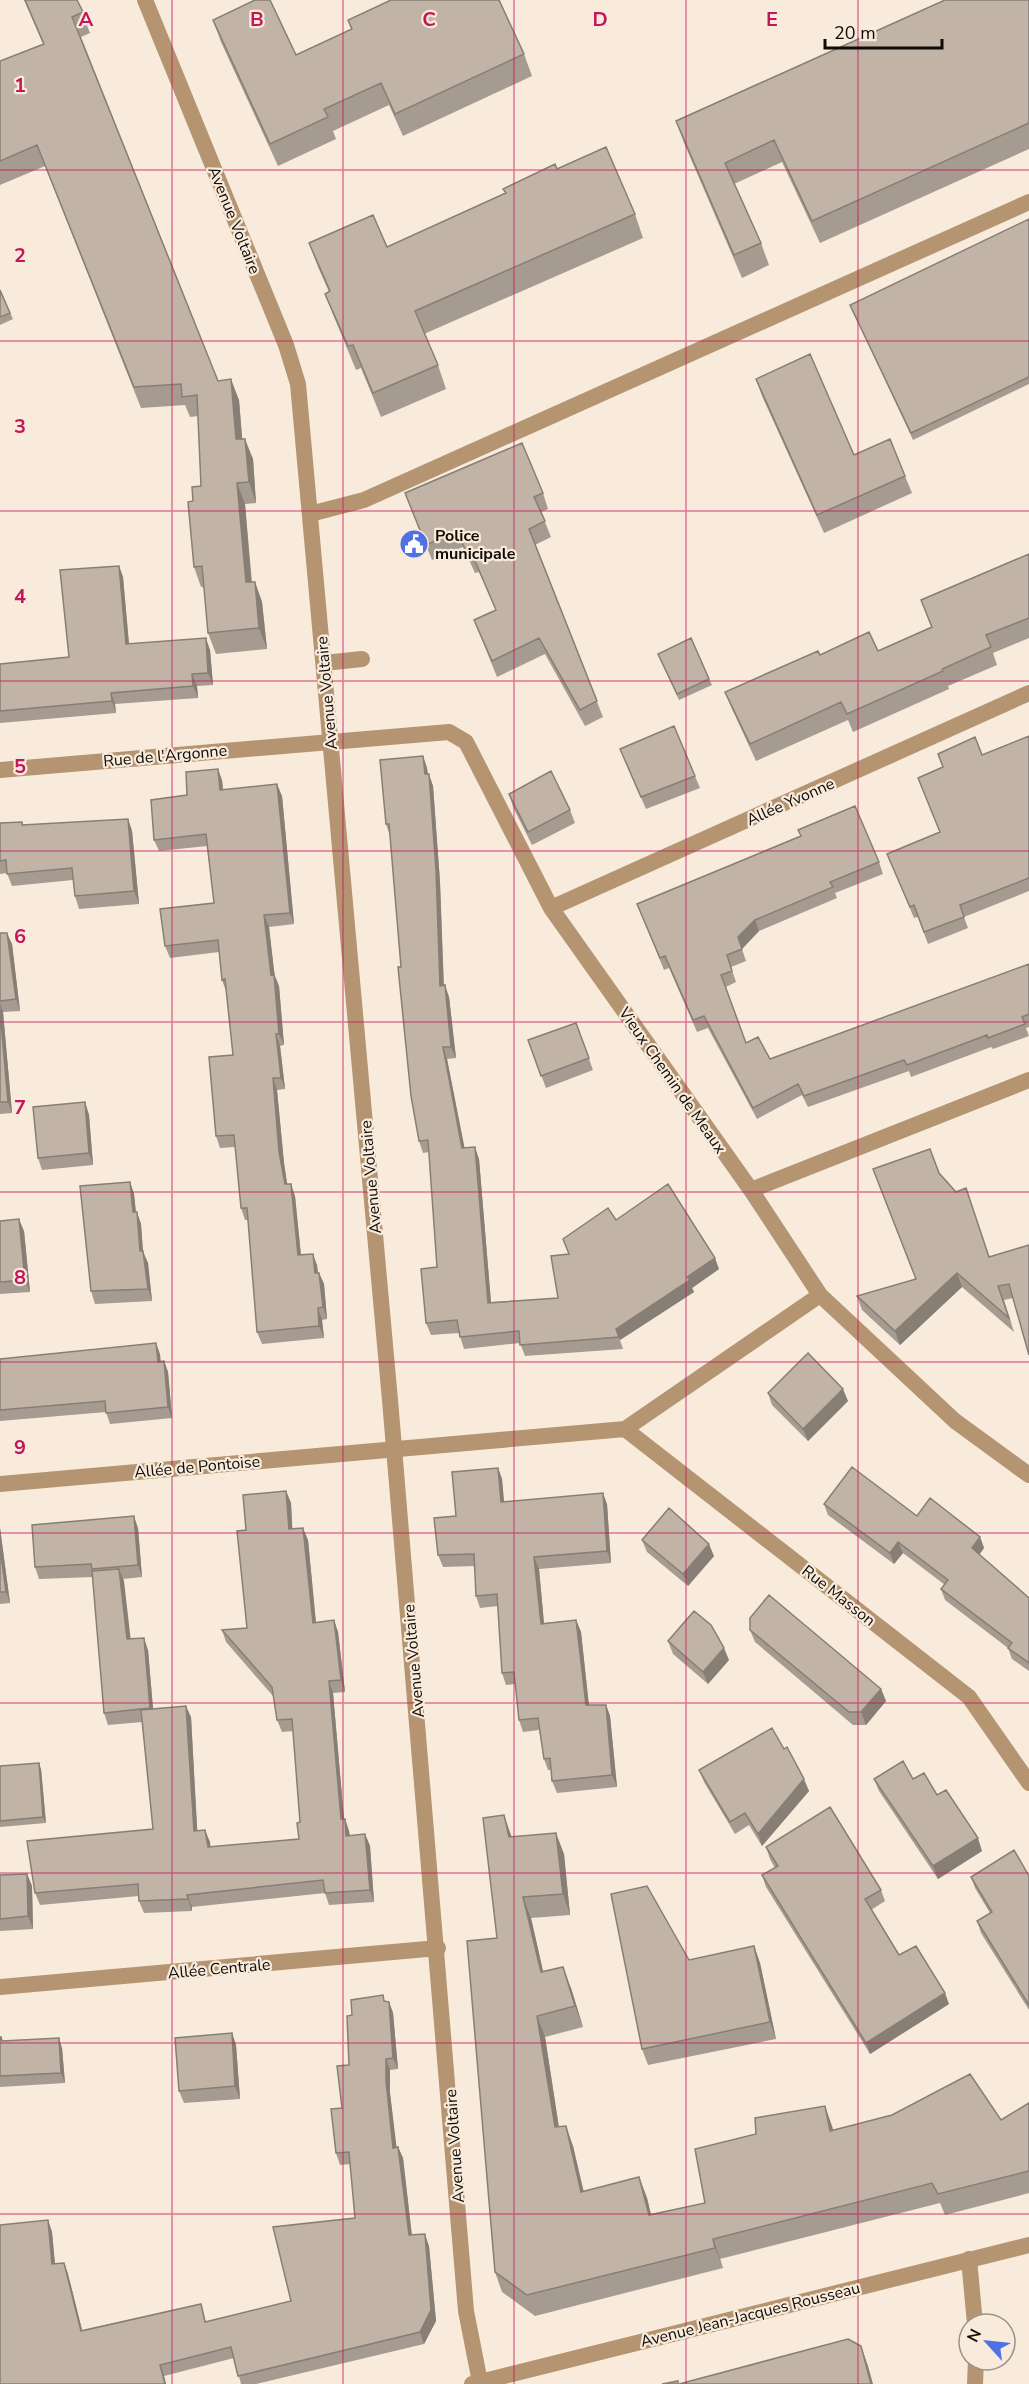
<svg xmlns="http://www.w3.org/2000/svg" width="1029" height="2384" font-family="'Nunito Sans',sans-serif">
  <rect width="100%" height="100%" fill="#f8ebdc"/>
  <g fill="none" stroke-linecap="round" stroke-linejoin="round">
    <path stroke="#b49471" stroke-width="16" d="M310 514 364 500 1029 202
      M324 663 362 659"/>
    <path stroke="#b49471" stroke-width="16" d="M0 770 449 732 466 742 551 908 751 1190 820 1295 955 1421 1029 1475
      M551 908 1029 693
      M751 1190 1029 1080
      M625 1429 969 1697 1029 1783
      M0 1484 625 1429 820 1295
      M0 1987 438 1948
      M969 2259 975 2324
      M975 2384 976 2360"/>
    <path stroke="#b49471" stroke-width="16" d="M145 0 286 345 298 384 390 1400 466 2311 480 2382
      M472 2384 1029 2245"/>
  </g>
  <path fill="#a69b90" d="M24 0H77L90 33 81 37 218 381 239 400 242 439 253 459 256 503 245 504 252 582H255L262 602 267 649 216 654 208 633 204 587H201L194 567 193 501 201 486 198 416 190 417 185 405 141 408 45 166 0 185V61L43 44Z
    M1029 0V149L820 243 782 162 734 184 761 243 769 265 742 278 684 143 676 121Z
    M213 20 296 55 351 29 348 20 524 54 532 76 403 136 389 105 333 131 336 139 278 166 221 42Z
    M557 169 635 214 643 238 424 334 438 365 446 389 381 417 361 368 356 370 334 317 325 294 329 292 318 267 309 243 387 247Z
    M1029 219V384L913 440 850 305Z
    M0 290 13 319 0 325Z
    M756 379 854 455 905 476 912 493 824 533 762 396Z
    M405 493H543L548 509 541 512 551 537 535 545 603 717 585 726 545 654 497 677 474 620 496 610 479 572 475 573 463 547 432 560Z
    M1029 554V638L993 653 997 665 948 686 949 689 853 732 848 720 756 761 732 709 725 692 820 655 878 651 931 627 921 600Z
    M119 566 123 577 129 644 210 650 213 685 197 686 198 698 115 704 116 713 0 723V664L69 657Z
    M658 654 709 679 712 685 679 700Z
    M1029 736V891L964 917 968 928 928 944 918 917 914 918 887 854 940 832 918 778 943 767 938 754 982 755Z
    M620 749 695 776 700 788 646 809Z
    M423 756 427 768 428 774 433 786 440 882 444 985 449 997 456 1058 447 1059 464 1148 479 1159 491 1302 558 1298 569 1254 616 1220 719 1269 692 1288 694 1292 620 1340 623 1349 525 1356 520 1343 464 1349 459 1333 431 1335 426 1323 437 1267 429 1152 423 1153 419 1141 401 967 390 836 386 824Z
    M222 780 223 789 282 796 294 924 269 927 274 974 279 986 284 1045 280 1046 285 1089 277 1090 284 1163 287 1184 295 1196 301 1255 317 1265 318 1273H319L324 1284 327 1319 322 1320 324 1338 262 1344 257 1332 248 1220H245L241 1208 235 1147 220 1148 216 1136 233 1055 226 991 222 980 219 952 170 958 165 946 214 903 207 846 159 851 154 840 187 795Z
    M509 794 570 810 575 823 532 845 513 807Z
    M128 819 132 831 139 904 79 909 75 896 73 880 12 886 7 873 0 874V823L22 822 23 825Z
    M879 862 883 874 835 893 837 898 759 931 742 949 746 961 731 967 736 982 726 987 746 1043 770 1059 1029 964V1027L1026 1028 1029 1036 993 1049 991 1047 911 1077 909 1071 808 1107 802 1095 757 1119 708 1028 697 1032 669 968 664 970 637 904Z
    M0 933 12 944 20 1011 3 1012 12 1113 0 1114Z
    M576 1023 593 1070 546 1088 528 1040Z
    M85 1102 89 1115 93 1165 42 1170 38 1158Z
    M939 1173 989 1257 1029 1245 1013 1298 1004 1300 1014 1332 962 1287 900 1345 862 1310 857 1296 916 1279Z
    M130 1182 134 1194 136 1212 141 1224 143 1252 148 1263 152 1301 95 1304 91 1291Z
    M0 1221 24 1231 30 1292 0 1294Z
    M160 1354V1362L164 1361 168 1372 172 1418 110 1424 106 1412 0 1421V1359Z
    M768 1393 848 1401 808 1441 772 1405Z
    M498 1468 502 1479 504 1502 607 1504 611 1563 539 1569 544 1623 576 1620 581 1632 589 1705H606L610 1716 617 1787 557 1793 552 1781 551 1770H548L544 1759 539 1730 523 1732 519 1720 515 1684 506 1685 502 1673 498 1606 480 1608 476 1596 475 1566 443 1567 438 1555 456 1516Z
    M286 1491 291 1503 292 1529 308 1540 316 1622 334 1620 338 1632 345 1692 333 1693 344 1819H345L349 1831 350 1836 365 1834 370 1846 374 1902 329 1905 325 1893 192 1907V1911L144 1913 139 1901V1896L40 1905 35 1893 153 1829 142 1722 108 1725 104 1713 93 1577 39 1579 35 1567 138 1528 142 1577 123 1579 130 1639 148 1650 153 1709 191 1717 197 1831 210 1842V1847L299 1839 300 1822 293 1731 282 1732 277 1720 273 1696 226 1642 222 1630 247 1628 246 1530Z
    M824 1504 917 1516 980 1537 984 1548 979 1555 1029 1598V1671L1012 1659 1008 1648 945 1600 941 1589 945 1585 903 1553 894 1564 828 1515Z
    M0 1528 10 1603 0 1604Z
    M642 1540 714 1556 688 1586 647 1552Z
    M750 1630 881 1689 886 1701 866 1725H853L755 1642Z
    M668 1641 729 1660 708 1684 673 1654Z
    M784 1749 809 1791 762 1846 749 1825 735 1834 704 1782 699 1770Z
    M0 1766 41 1769 46 1823 0 1827Z
    M874 1779H913L982 1851 938 1879 879 1791Z
    M512 1836 564 1854 570 1915 531 1918 543 1972 571 1988 583 2027 545 2037 559 2127 573 2146 584 2192 639 2177 647 2198 651 2215 705 2203 832 2126 833 2130 1001 2120 1029 2103V2193L945 2215 940 2203 720 2259 723 2268 535 2316 502 2292 495 2272 497 1938Z
    M766 1847 881 1890 885 1901 871 1910 899 1955 949 2004 870 2054 766 1887 762 1875 775 1868 770 1859Z
    M27 1874 32 1886 33 1929 0 1931V1875Z
    M1029 1876V2010L981 1933 977 1921 990 1913 975 1888 971 1877Z
    M754 1946 760 1963 776 2039 648 2065 642 2049 689 1960Z
    M385 2001 389 2002 393 2013 398 2069 390 2070V2093L396 2147H398L403 2158 412 2235 429 2246 436 2321 424 2344 256 2384H241L234 2358 164 2376 166 2384H0L48 2220 52 2232 55 2264 64 2263 68 2274 82 2330 201 2304 206 2322 291 2301 355 2218 350 2164 340 2165 336 2153 349 2065 352 2015Z
    M232 2033 236 2045 240 2099 184 2103 179 2091Z
    M0 2037 3 2041 62 2048 65 2083 0 2087Z"/>
  <path fill="#877e75" d="M231 379 239 400 244 460 236 439Z
    M245 439 253 459 256 503 249 482Z
    M237 483 245 504 253 603 246 582Z
    M119 566 123 577 130 656 126 644Z
    M255 582 262 602 267 649 259 628Z
    M206 638 210 650 213 685 208 673Z
    M192 674 197 686 198 698 193 686Z
    M111 693 115 704 116 713 112 701Z
    M423 756 427 768 429 786 425 774Z
    M218 769 222 780 224 801 220 790Z
    M429 774 433 786 440 882 444 998 440 986Z
    M277 784 282 796 294 924 290 913Z
    M128 819 132 831 139 904 134 891Z
    M264 915 269 927 275 978 274 974 279 986 284 1045 279 1034Z
    M755 920 759 931 742 949 746 961 738 937Z
    M7 933 12 944 20 1011 16 999Z
    M445 985 449 997 456 1058 451 1047Z
    M0 1003 3 1012 12 1113 8 1102Z
    M276 1034 280 1046 285 1089 281 1078Z
    M443 1047 447 1059 467 1160 462 1148Z
    M273 1078 277 1090 284 1163 289 1196 285 1184 279 1152Z
    M85 1102 89 1115 93 1165 89 1153Z
    M475 1147 479 1159 492 1315 488 1303Z
    M130 1182 134 1194 137 1225 133 1212Z
    M291 1184 295 1196 302 1267 298 1255Z
    M137 1212 141 1224 143 1252 148 1263 152 1301 148 1289 140 1251Z
    M19 1219 24 1231 30 1292 25 1280Z
    M313 1254 317 1265 319 1284 315 1273Z
    M715 1258 719 1269 692 1288 694 1292 620 1340 616 1329 687 1277Z
    M319 1273 324 1284 327 1319 323 1307Z
    M957 1273 962 1287 900 1345 895 1331Z
    M318 1308 322 1320 324 1338 319 1326Z
    M156 1343 160 1354 162 1372 158 1362Z
    M164 1361 168 1372 172 1418 168 1407Z
    M843 1389 848 1401 808 1441 803 1429Z
    M498 1468 502 1479 505 1514 501 1502Z
    M286 1491 291 1503 293 1541 289 1529Z
    M603 1493 607 1504 611 1563 607 1551Z
    M134 1516 138 1528 142 1577 138 1565Z
    M0 1528 10 1603 6 1592 0 1548Z
    M303 1528 308 1540 317 1635 313 1623Z
    M980 1537 984 1548 976 1559 972 1548Z
    M898 1542 903 1553 894 1564 890 1553Z
    M709 1544 714 1556 688 1586 683 1574Z
    M534 1557 539 1569 545 1635 541 1624Z
    M119 1569 124 1581 132 1651 127 1639Z
    M334 1620 338 1632 345 1692 341 1680Z
    M576 1620 581 1632 590 1717 586 1705Z
    M144 1638 148 1650 154 1720 150 1708Z
    M724 1648 729 1660 708 1684 703 1672Z
    M329 1681 333 1693 345 1831 341 1819Z
    M881 1689 886 1701 866 1725 861 1712Z
    M606 1705 610 1716 617 1787 612 1775Z
    M186 1706 191 1717 198 1843 194 1831Z
    M39 1763 41 1769 46 1823 43 1817Z
    M804 1779 809 1791 762 1846 758 1834Z
    M504 1815 511 1835 516 1857 509 1837Z
    M345 1819 349 1831 351 1848 346 1836Z
    M205 1830 210 1842 212 1859 208 1847Z
    M556 1833 564 1854 570 1915 563 1894Z
    M365 1834 370 1846 374 1902 370 1890Z
    M978 1838 982 1851 938 1879 933 1866Z
    M27 1874 32 1886 33 1929 28 1916Z
    M187 1895 192 1907V1911L188 1899Z
    M523 1897 531 1918 548 1993 541 1972Z
    M754 1946 760 1963 776 2039 770 2022Z
    M563 1967 571 1988 583 2027 575 2006Z
    M945 1993 949 2004 870 2054 866 2043Z
    M389 2002 393 2013 398 2069 393 2058Z
    M537 2016 545 2037 562 2148 555 2127Z
    M232 2033 236 2045 240 2099 235 2086Z
    M59 2038 62 2048 65 2083 61 2073Z
    M386 2059 390 2070V2093L398 2159 393 2148 386 2081Z
    M825 2106 832 2126 837 2151 830 2131Z
    M566 2126 573 2146 588 2213 581 2192Z
    M398 2147 403 2158 413 2247 409 2235Z
    M639 2177 647 2198 656 2236 649 2215Z
    M48 2220 52 2232 56 2276 52 2264Z
    M425 2234 429 2246 436 2321 424 2344 420 2332Z
    M713 2239 720 2259 723 2268 715 2248Z
    M64 2263 68 2274 85 2342 81 2331Z
    M861 2346 868 2366 873 2384H871Z
    M160 2365 164 2376 166 2384H165Z"/>
  <path fill="#c1b4a7" stroke="#877e75" stroke-width="1.5" d="M25 0H77L83 12 72 17 218 381 231 379 236 439H245L249 482 237 483 246 582H255L259 628 208 633 202 566 194 567 188 502 193 501 192 487 201 486 197 395 182 397 181 384 134 387 37 145 0 161V61L44 44Z
    M255 0H270L296 55 352 29 348 20 391 0H499L524 54 395 114 381 83 324 109 328 117 270 144 213 20Z
    M945 0H1029V123L812 221 774 140 725 163 761 243 734 255 676 121Z
    M606 147 635 214 415 311 438 365 373 393 353 345 348 346 325 294 330 291 309 243 373 215 387 247 506 193 503 189 555 164 557 169Z
    M1029 219V377L911 433 850 305Z
    M0 290 10 313 0 317Z
    M810 354 854 455 890 439 905 476 817 515 756 379Z
    M522 443 543 493 534 497 545 521 529 529 597 701 580 710 539 638 492 661 474 620 496 610 473 556 469 558 457 531 426 545 405 493Z
    M1029 554V618L986 635 991 647 942 669 943 671 847 714 841 702 750 744 725 692 818 651 820 655 869 632 878 651 932 627 921 600Z
    M119 566 126 644 206 638 208 673 192 674 193 686 111 693 112 701 0 711V664L69 657 60 570Z
    M691 638 709 679 677 694 658 654Z
    M674 726 695 776 641 797 620 749Z
    M1029 736V878L960 905 964 917 924 932 914 905 910 907 887 854 940 832 918 778 943 767 938 754 975 737 982 755Z
    M423 756 425 774H429L436 870 440 986 445 985 451 1047H443L462 1148 475 1147 488 1303 558 1298 551 1256 569 1254 563 1239 608 1208 616 1220 668 1184 715 1258 687 1277 690 1280 616 1329 619 1337 520 1345 519 1331 460 1337 457 1320 426 1323 421 1269 437 1267 428 1140 419 1141 411 1096 398 967H401L389 824H386L380 760Z
    M218 769 220 790 277 784 290 913 264 915 271 975 274 974 279 1034H276L281 1078H273L279 1152 285 1184H291L298 1255 313 1254 315 1273H319L323 1307 318 1308 319 1326 257 1332 247 1208H241L234 1135 216 1136 209 1057 233 1055 225 979 222 980 218 940 165 946 160 909 214 903 206 834 154 840 151 800 187 795 186 772Z
    M551 771 570 810 528 832 509 794Z
    M855 806 879 862 830 882 833 887 755 920 738 937 742 949 727 955 732 971 721 975 746 1043 758 1037 770 1059 1029 964V1014L1022 1017 1025 1024 988 1038 987 1035 907 1065 904 1060 804 1096 798 1084 753 1108 704 1016 693 1020 665 956 660 958 637 904 801 836 798 830Z
    M128 819 134 891 75 896 72 868 7 874 6 860 0 861V823L22 822V825Z
    M0 933H7L16 999 0 1001Z
    M0 1010 8 1102H0Z
    M576 1023 589 1058 541 1076 528 1040Z
    M85 1102 89 1153 38 1158 33 1107Z
    M930 1149 939 1173 956 1192 966 1188 989 1257 1029 1245V1355L1009 1284 998 1286 1009 1318 957 1273 895 1331 857 1296 916 1279 873 1169Z
    M130 1182 133 1212H137L140 1251H143L148 1289 91 1291 80 1186Z
    M19 1219 25 1280 0 1282V1221Z
    M156 1343 158 1362 164 1361 168 1407 106 1413 105 1401 0 1410V1359Z
    M808 1353 843 1389 803 1429 768 1393Z
    M852 1467 917 1516 930 1498 980 1537 972 1548 1029 1598V1663L1008 1648 1012 1643 941 1589 948 1580 898 1542 890 1553 824 1504Z
    M498 1468 501 1502 603 1493 607 1551 534 1557 541 1624 576 1620 586 1705H606L612 1775 552 1781 550 1758 544 1759 538 1718 519 1720 514 1672 502 1673 497 1594 476 1596 474 1554 438 1555 434 1518 456 1516 452 1472Z
    M286 1491 289 1529 303 1528 313 1623 334 1620 341 1680 329 1681 341 1819H345L346 1836 365 1834 370 1890 325 1893 323 1880 187 1895 188 1899 139 1901 138 1884 35 1893 27 1841 153 1829 141 1710 186 1706 194 1831 205 1830 208 1847 299 1839 297 1823 300 1822 292 1719 277 1720 272 1687 222 1630 247 1628 237 1531 246 1530 243 1495Z
    M669 1508 709 1544 683 1574 642 1540Z
    M134 1516 138 1565 92 1569 91 1564 35 1567 32 1525Z
    M0 1548 6 1592H0Z
    M119 1569 127 1639 144 1638 150 1708 104 1713 92 1571Z
    M769 1595 881 1689 861 1712H849L750 1630V1618Z
    M694 1611 711 1625 724 1648 703 1672 668 1641Z
    M772 1728 784 1749 787 1747 804 1779 758 1834 745 1813 730 1822 699 1770Z
    M903 1761 913 1779 924 1773 937 1795 946 1790 978 1838 933 1866 874 1779Z
    M39 1763 43 1817 0 1821V1766Z
    M830 1807 881 1890 865 1899 899 1955 916 1946 945 1993 866 2043 762 1875 778 1866 766 1847Z
    M504 1815 509 1837 556 1833 563 1894 523 1897 541 1972 563 1967 575 2006 537 2016 555 2127 566 2126 581 2192 639 2177 649 2215 705 2203 695 2149 756 2134 755 2118 825 2106 830 2131 892 2115 970 2074 1001 2120 1029 2103V2171L938 2194 932 2183 713 2239 715 2248 527 2295 495 2272 467 1941 497 1938 483 1818Z
    M1014 1850 1029 1876V2005L977 1921 992 1912 971 1877Z
    M27 1874 28 1916 0 1919V1875Z
    M647 1886 689 1960 754 1946 770 2022 642 2049 611 1894Z
    M383 1995 384 2001 389 2002 393 2058 386 2059V2081L393 2148 398 2147 409 2235 425 2234 431 2310 420 2332 238 2376 231 2347 160 2365 165 2384H0V2225L48 2220 52 2264 64 2263 81 2331 201 2304 205 2322 291 2301 273 2227 355 2218 349 2152 336 2153 331 2109 342 2108 337 2066 349 2065 347 2016 352 2015 351 2000Z
    M232 2033 235 2086 179 2091 175 2038Z
    M0 2037H1L2 2041 59 2038 61 2073 0 2076Z
    M848 2339 861 2346 871 2384H679Z
    M678 2381V2384H662Z"/>
  <path fill="none" stroke="#c2185b" stroke-width="1.5" stroke-opacity="0.55" d="M172 0V2384M343 0V2384M514 0V2384M686 0V2384M858 0V2384M0 170H1029M0 341H1029M0 511H1029M0 681H1029M0 851H1029M0 1022H1029M0 1192H1029M0 1362H1029M0 1533H1029M0 1703H1029M0 1873H1029M0 2043H1029M0 2214H1029"/>
  <defs>
    <g id="civic-disc" transform="scale(1.5)"><circle r="9.5" fill="#4e71e5" stroke="#f8ebdc"/><path d="M-.6-6.5H3V-4.5H.6V-3L4-1V1h2V6H-6V1h2V-1L-.6-3ZM-1.2 2.5V6h2.4V2.5Z" fill="#fff"/></g>
  </defs>
  <g fill-rule="evenodd">
    <use href="#civic-disc" x="414" y="544"/>
  </g>
  <g text-anchor="middle" stroke-width="4.5" stroke-linejoin="round" paint-order="stroke">
    <g font-size="16" fill="#0f0b06" stroke="#f8ebdc">
      <text transform="translate(235 220) rotate(68)" y="6">Avenue Voltaire</text>
      <text transform="translate(326 693) rotate(-95)" y="6">Avenue Voltaire</text>
      <text transform="translate(165 755) rotate(-5)" y="6">Rue de l'Argonne</text>
      <text transform="translate(790 801) rotate(-24)" y="6">Allée Yvonne</text>
      <text transform="translate(673 1080) rotate(55)" y="6">Vieux Chemin de Meaux</text>
      <text transform="translate(370 1177) rotate(-95)" y="6">Avenue Voltaire</text>
      <text transform="translate(197 1466) rotate(-5)" y="6">Allée de Pontoise</text>
      <text transform="translate(839 1595) rotate(38)" y="6">Rue Masson</text>
      <text transform="translate(413 1661) rotate(-95)" y="6">Avenue Voltaire</text>
      <text transform="translate(219 1968) rotate(-5)" y="6">Allée Centrale</text>
      <text transform="translate(454 2146) rotate(-94)" y="6">Avenue Voltaire</text>
      <text transform="translate(750 2314) rotate(-14)" y="6">Avenue Jean-Jacques Rousseau</text>
    </g>
    <g font-size="16" font-weight="bold" fill="#0f0b06" stroke="#f8ebdc" text-anchor="start">
      <text x="435" y="541">Police<tspan x="435" dy="18">municipale</tspan></text>
    </g>
  </g>
  <g font-size="20" text-anchor="middle" font-weight="bold" fill="#c2185b" stroke="#f8ebdc" stroke-width="4.5" stroke-linejoin="round" paint-order="stroke">
    <text x="86" y="26">A</text>
    <text x="257" y="26">B</text>
    <text x="429" y="26">C</text>
    <text x="600" y="26">D</text>
    <text x="772" y="26">E</text>
    <text x="20" y="92">1</text>
    <text x="20" y="262">2</text>
    <text x="20" y="433">3</text>
    <text x="20" y="603">4</text>
    <text x="20" y="773">5</text>
    <text x="20" y="943">6</text>
    <text x="20" y="1114">7</text>
    <text x="20" y="1284">8</text>
    <text x="20" y="1454">9</text>
  </g>
  <g transform="translate(987 2342) rotate(297)"><circle r="28" fill="#f8ebdc" stroke="#9b9186" stroke-width="1.5"/>
  <path d="M0-4.5L10 22L0 15L-10 22Z" fill="#4e71e5"/>
  <text y="-9" font-size="16" font-weight="bold" text-anchor="middle" fill="#0f0b06">N</text>
  </g>
  <path d="M825 39v9h117v-9" fill="none" stroke="#0f0b06" stroke-width="3"/>
  <text x="834" y="39" font-size="18" fill="#0f0b06" stroke="#f8ebdc" stroke-width="4.5" paint-order="stroke">20 m</text>
</svg>
